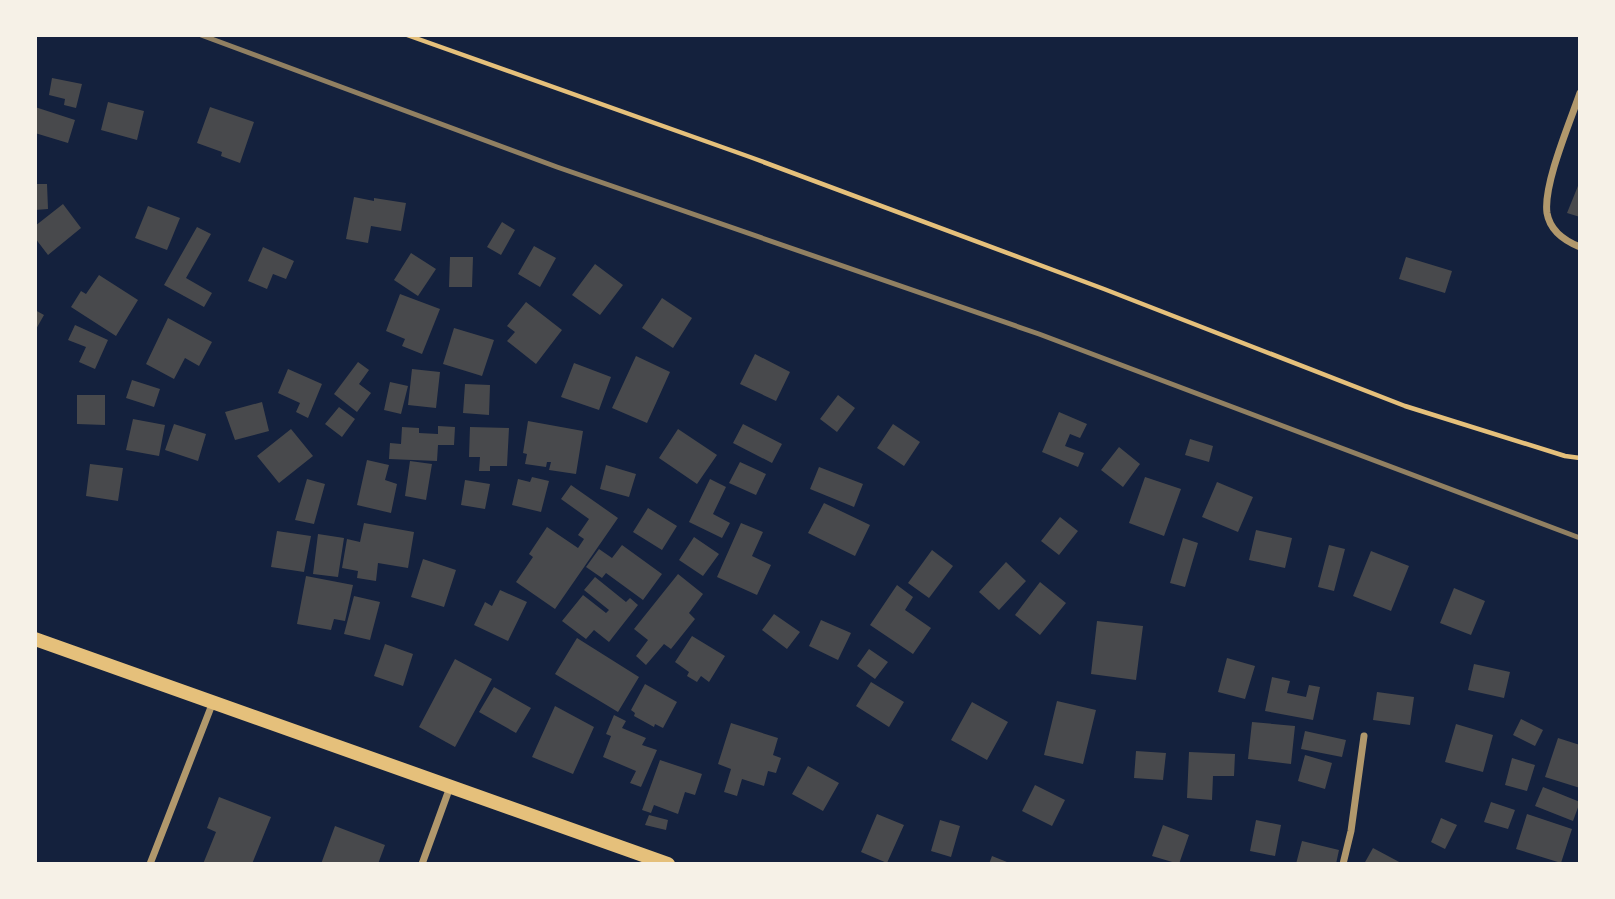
<svg xmlns="http://www.w3.org/2000/svg" width="1615" height="899" font-family="Quicksand,sans-serif">
  <rect width="100%" height="100%" fill="#14213d"/>
  <path fill="#48494c" d="M52 78 82 84 76 108 64 105 65 99 49 95Z
    M108 102 144 111 137 140 101 130Z
    M35 107 75 120 68 143 35 133Z
    M210 107 254 122 240 163 221 156 222 152 197 143Z
    M1580 181V217L1567 213Z
    M35 184H47L48 209 35 210Z
    M354 197 374 201V198L406 203 401 231 371 226 368 243 346 239Z
    M63 204 81 228 48 255 35 238V226Z
    M148 206 180 218 167 250 135 238Z
    M502 222 515 230 501 255 487 247Z
    M197 227 211 234 186 278 212 293 204 307 164 285Z
    M534 246 556 258 540 287 518 274Z
    M263 247 294 261 286 279 273 274 267 289 248 281Z
    M411 253 436 269 418 296 394 280Z
    M450 257H473L472 287H449Z
    M1406 257 1452 271 1445 293 1399 279Z
    M595 264 623 285 600 315 572 295Z
    M99 275 138 300 116 336 71 307 81 291 86 294Z
    M400 294 440 309 422 354 402 346 405 339 386 331Z
    M662 298 692 318 673 348 642 328Z
    M526 302 562 330 536 364 507 341 515 332 507 326Z
    M35 310 44 315 35 331Z
    M168 318 212 342 199 366 185 358 174 379 146 364Z
    M75 325 108 340 95 369 79 362 86 347 68 340Z
    M454 328 494 340 482 376 443 364Z
    M755 354 790 372 776 401 740 384Z
    M636 356 670 372 647 423 612 408Z
    M358 362 369 370 359 384 371 393 357 412 334 394Z
    M574 363 611 377 599 410 561 397Z
    M288 369 322 384 308 418 296 412 300 403 278 393Z
    M412 369 440 372 436 408 408 405Z
    M132 380 160 389 154 407 126 398Z
    M390 382 408 386 401 414 384 410Z
    M465 384 490 385 489 415 463 413Z
    M77 395H105V425L77 424Z
    M838 395 855 408 837 432 820 419Z
    M262 402 269 431 235 440 225 412Z
    M339 407 355 419 342 437 325 424Z
    M1059 412 1087 424 1080 438 1070 434 1065 446 1084 453 1078 467 1042 452Z
    M133 419 165 425 159 456 126 450Z
    M528 421 583 431 576 474 549 470 551 462H547L546 467 525 464 527 454 523 453Z
    M174 424 206 434 198 461 165 450Z
    M743 424 782 444 772 463 733 443Z
    M893 424 920 442 904 466 877 448Z
    M438 426 455 427 454 445H438L437 461 389 459 390 443 401 444 402 427 419 428V433L438 434Z
    M470 427 509 428 507 466H490V471H479L480 457H469Z
    M291 429 313 456 279 483 257 456Z
    M678 429 717 455 697 484 659 458Z
    M1190 439 1213 446 1209 462 1185 455Z
    M1119 447 1140 464 1123 487 1101 470Z
    M367 460 389 465 385 480 397 484 391 513 357 505Z
    M410 461 432 464 426 500 405 496Z
    M740 462 766 474 756 495 729 483Z
    M90 464 123 468 118 501 86 496Z
    M606 465 636 474 629 497 600 489Z
    M819 467 863 484 854 507 810 489Z
    M532 477 549 481 541 512 512 505 518 479 530 482Z
    M1145 477 1181 489 1164 536 1129 523Z
    M307 479 325 484 314 524 295 520Z
    M710 479 726 487 713 514 730 523 722 538 689 522Z
    M465 480 490 484 485 509 461 505Z
    M1217 482 1253 497 1238 532 1202 517Z
    M571 485 618 518 555 609 516 582 533 557 529 554 547 527 578 548 584 539 578 535 589 519 561 499Z
    M824 503 870 525 855 556 808 533Z
    M648 508 677 526 662 550 633 532Z
    M1060 517 1078 531 1059 555 1041 541Z
    M364 523 414 532 408 568 378 563 376 581 357 578 358 571 342 568 347 539 360 542Z
    M741 523 763 532 752 556 771 565 757 595 717 577Z
    M1256 530 1292 538 1285 568 1249 560Z
    M277 531 311 536 304 572 271 567Z
    M318 534 344 538 338 577 313 574Z
    M694 537 719 554 703 576 679 560Z
    M1183 538 1198 543 1185 587 1170 583Z
    M622 545 662 574 643 600 606 573 602 578 586 567 599 549 612 558Z
    M1329 545 1345 549 1334 591 1318 587Z
    M932 550 953 566 929 598 908 583Z
    M1371 551 1409 566 1391 611 1353 596Z
    M423 559 456 570 444 607 411 597Z
    M1006 562 1026 581 999 610 979 592Z
    M678 574 703 594 689 613 695 619 671 649 664 644 646 665 636 656 648 640 634 629Z
    M306 576 353 585 345 621 334 619 331 630 297 624Z
    M595 577 626 602 630 598 638 605 609 642 594 630 586 639 562 621 583 595 606 613 609 610 584 590Z
    M1040 582 1066 603 1040 635 1015 615Z
    M897 585 913 597 905 610 931 628 913 654 870 625Z
    M1454 588 1485 601 1471 635 1440 623Z
    M500 590 527 602 508 641 474 625 485 602 492 606Z
    M354 596 380 602 370 640 344 634Z
    M774 614 800 632 787 649 762 630Z
    M821 620 851 633 838 660 809 646Z
    M1097 621 1143 626 1136 680 1091 674Z
    M692 636 725 656 709 682 701 676 697 682 687 676 689 672 675 662Z
    M577 638 639 677 618 712 555 674Z
    M385 644 413 654 403 686 374 676Z
    M869 649 888 662 875 679 857 666Z
    M1227 658 1255 666 1245 699 1218 692Z
    M455 659 492 679 455 747 419 727Z
    M1474 664 1510 672 1504 698 1468 690Z
    M1272 677 1290 681 1287 693 1306 697 1309 685 1320 687 1313 720 1265 711Z
    M871 682 904 702 889 727 856 706Z
    M645 684 677 702 663 728 655 724 654 727 634 716 635 713 631 710Z
    M494 687 531 708 516 733 479 712Z
    M1377 692 1414 697 1410 725 1373 720Z
    M1057 701 1096 710 1083 764 1044 755Z
    M972 702 1008 722 987 760 951 740Z
    M555 706 594 727 573 774 532 757Z
    M614 715 626 721 622 728 646 738 642 745 657 750 641 787 630 783 636 771 603 757 611 736 606 734Z
    M1521 719 1543 730 1535 746 1513 735Z
    M1252 722 1295 726 1291 764 1248 759Z
    M731 723 778 738 773 755 781 758 776 773 768 771 764 786 742 779 737 796 724 792 731 769 718 764Z
    M1456 724 1493 735 1483 772 1445 762Z
    M1305 731 1346 740 1342 757 1301 749Z
    M1558 738 1580 745V788L1545 777Z
    M1136 751 1166 753 1163 780 1134 778Z
    M1189 752 1235 754 1234 776H1213L1212 800 1187 798Z
    M1305 755 1332 763 1325 789 1298 781Z
    M1512 758 1535 765 1527 791 1505 785Z
    M660 760 702 774 695 795 685 792 678 814 654 805 651 813 642 810Z
    M808 766 839 783 823 811 792 794Z
    M1035 785 1065 800 1052 826 1022 811Z
    M1543 787 1580 802 1573 821 1535 806Z
    M219 797 271 817 252 864H203L216 832 207 828Z
    M1491 802 1515 810 1508 829 1484 822Z
    M877 814 904 825 887 863 861 852Z
    M1527 814 1572 829 1561 863 1516 849Z
    M649 815 668 820 666 830 645 825Z
    M1441 818 1457 825 1445 849 1431 842Z
    M940 820 960 826 951 857 931 851Z
    M1256 820 1281 825 1275 856 1250 851Z
    M1163 825 1189 835 1179 864 1152 856Z
    M335 826 385 845 378 864H321Z
    M1302 841 1339 850 1336 864H1296Z
    M1373 848 1403 864H1364Z
    M992 856 1012 864H989Z"/>
  <g fill="none" stroke-linecap="round" stroke-linejoin="round">
    <path stroke="#e5c07b" stroke-width="4.5" d="M407 35 750 157 1104 289 1405 406 1565 456 1580 458"/>
    <path stroke="#b1986c" stroke-width="7" d="M1580 93C1570 122 1543 185 1547 213 1550 231 1565 241 1580 247
      M150 864 213 702
      M422 864 450 787
      M1343 864 1351 831 1364 736"/>
    <path stroke="#e5c07b" stroke-width="14" d="M35 639 668 864"/>
    <path stroke="#918062" stroke-width="5" d="M201 35 557 167 1039 334 1580 538"/>
  </g>
  <rect width="1615" height="899" fill="none" stroke="#f6f1e7" stroke-width="74"/>
</svg>
